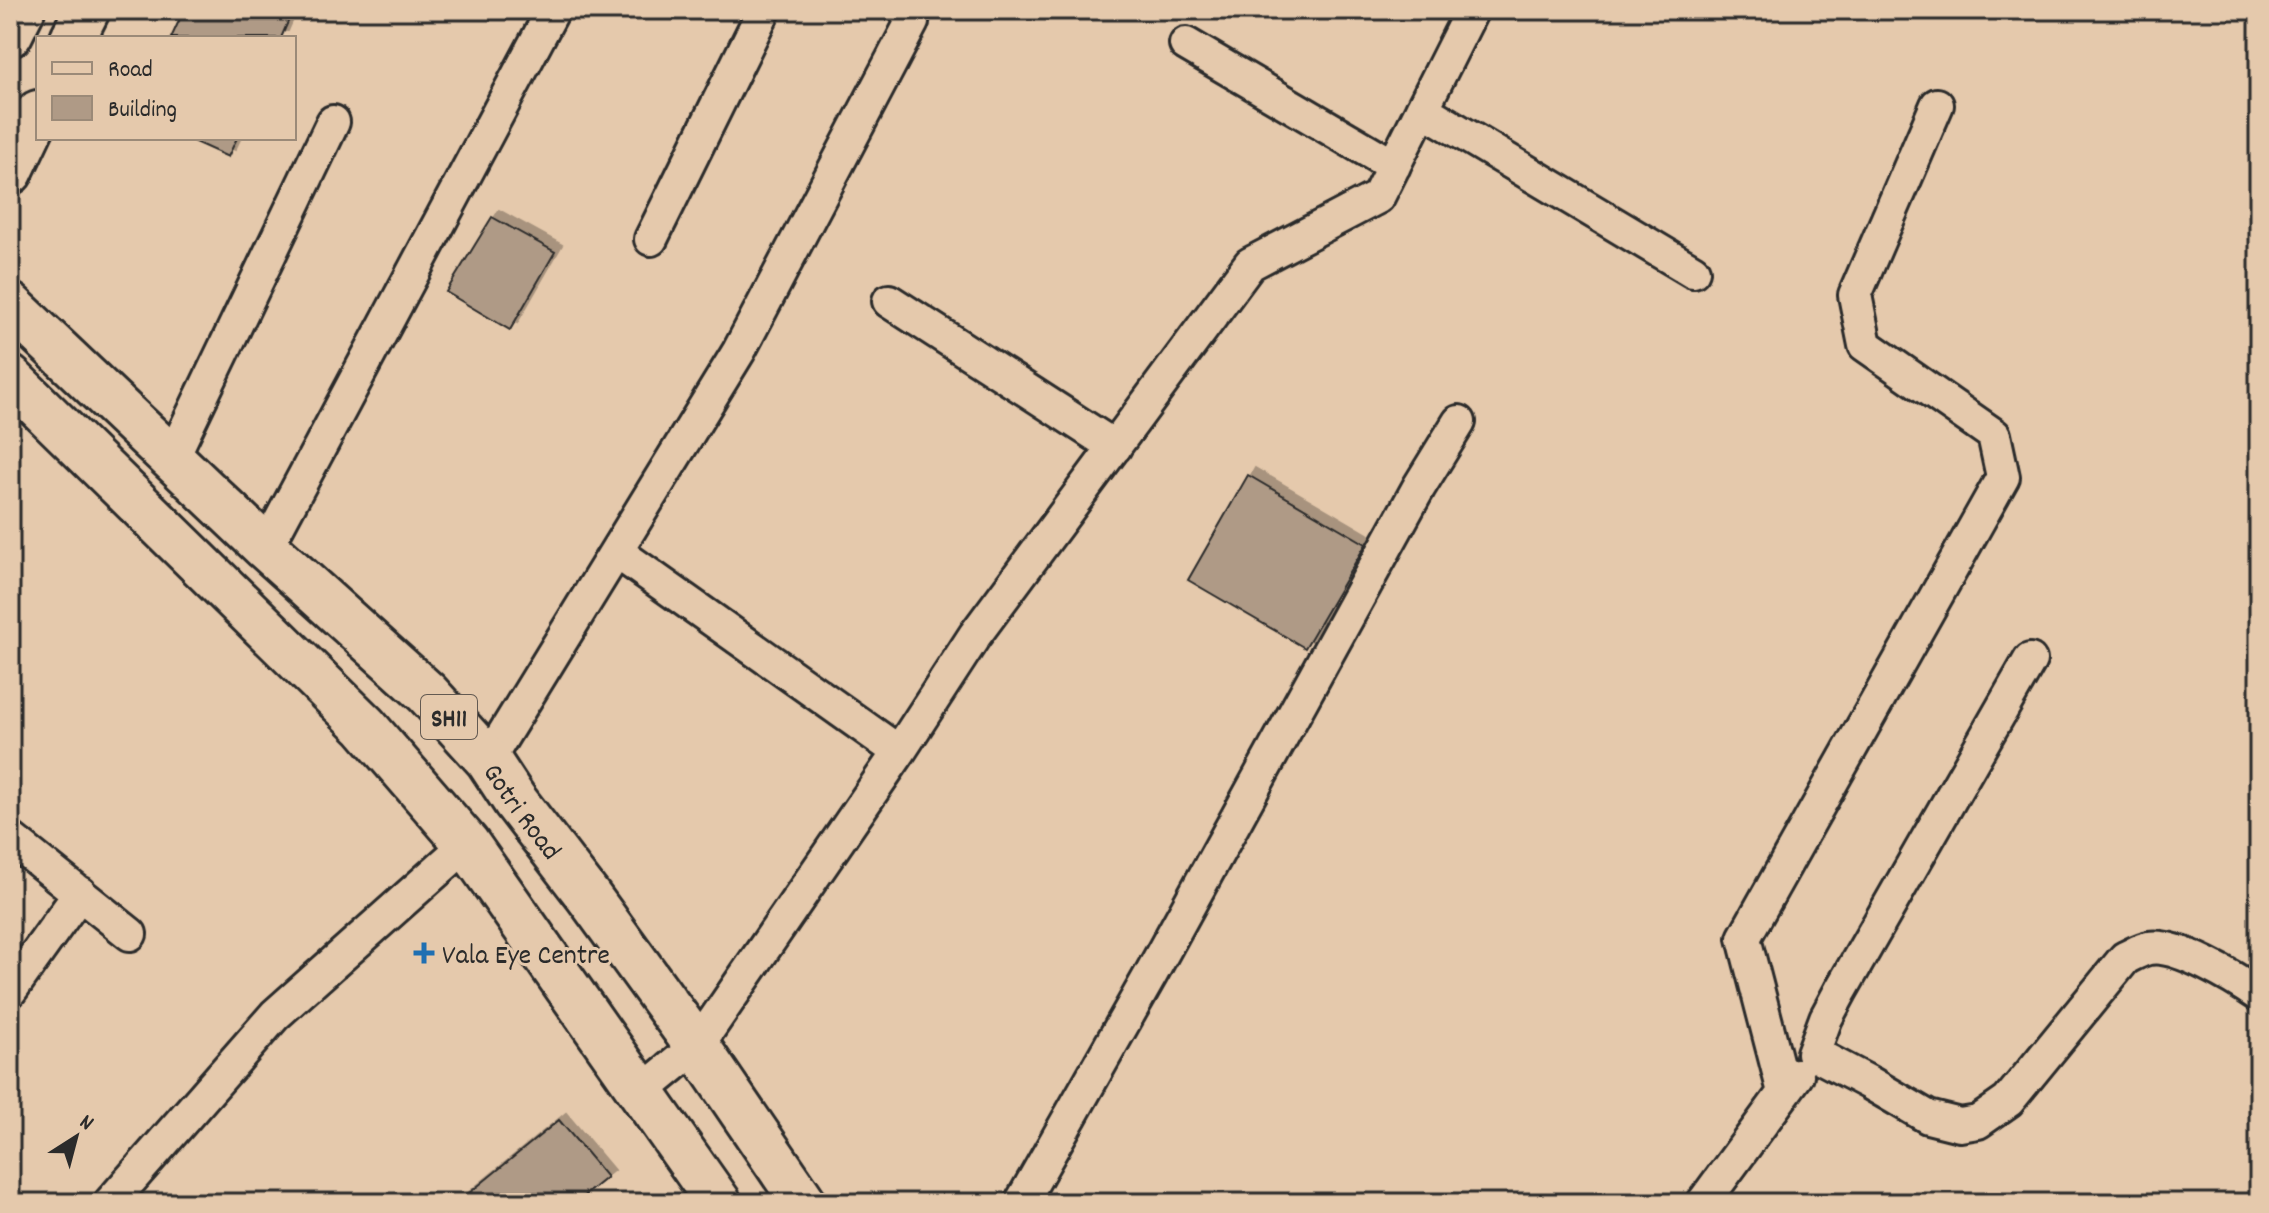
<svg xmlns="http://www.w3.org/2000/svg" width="2269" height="1213" font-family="Dekko,sans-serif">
  <defs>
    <filter id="shadow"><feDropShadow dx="7" dy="-7" stdDeviation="0" flood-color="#0004"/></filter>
  </defs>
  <rect width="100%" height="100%" fill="#e5c9ac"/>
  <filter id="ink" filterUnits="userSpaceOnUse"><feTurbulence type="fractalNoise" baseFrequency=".0125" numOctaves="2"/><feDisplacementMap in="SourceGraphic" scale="16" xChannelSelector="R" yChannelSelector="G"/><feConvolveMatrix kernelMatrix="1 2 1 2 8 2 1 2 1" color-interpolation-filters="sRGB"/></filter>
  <g filter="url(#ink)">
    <path fill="#af9a86" stroke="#2b2b2b" stroke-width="2" filter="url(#shadow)" d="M184 10H293L281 38H171Z
      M186 138H237L228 157Z
      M492 217 555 252 510 330 446 292Z
      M1248 475 1366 544 1305 648 1188 580Z
      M559 1120 607 1177 575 1203H457Z"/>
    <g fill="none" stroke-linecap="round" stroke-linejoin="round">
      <g stroke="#2b2b2b" stroke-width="38">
        <path id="street" d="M1186 44 1394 166
          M1422 109 1693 271
          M651 239 764 10
          M889 301 1115 447
          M172 458 333 122
          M266 548 553 10
          M617 552 899 752
          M2030 660 1841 990 1826 1018 1813 1053 1870 1083 1928 1117 1960 1125 1978 1122 2008 1101 2125 958C2132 955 2141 949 2149 948 2177 943 2236 979 2259 995
          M488 760 739 351 912 22 905 10
          M10 838 130 934
          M10 991 80 893
          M641 1092 697 1046 899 752 975 635 1250 264 1378 197 1472 10
          M1784 1092 1744 938 2003 477 1994 435 1865 345 1855 295 1937 105
          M110 1203 275 1015 467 844
          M1021 1203 1151 974 1419 487 1459 422
          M1703 1203 1797 1075"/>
      </g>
      <g stroke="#2b2b2b" stroke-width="50">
        <path id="secondary" d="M10 34 22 10
          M73 38 87 10
          M10 172 38 113"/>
      </g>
      <g stroke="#2b2b2b" stroke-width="50">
        <g id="primary">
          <path id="s1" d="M10 305 266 548 427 693 488 760 515 801 588 896 697 1046 804 1203"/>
          <path d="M10 378 365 726 467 844 719 1203"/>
        </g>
      </g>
      <use href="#street" stroke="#e5c9ac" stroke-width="32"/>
      <use href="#secondary" stroke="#e5c9ac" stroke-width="44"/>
      <use href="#primary" stroke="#e5c9ac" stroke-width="44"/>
    </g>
  </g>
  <path fill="#1f6fb2" stroke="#e5c9ac" stroke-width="3" d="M420 941h8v8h8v8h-8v8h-8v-8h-8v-8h8z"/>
  <g text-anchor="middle" stroke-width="6" stroke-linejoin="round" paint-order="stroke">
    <rect fill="#e5c9ac" stroke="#635a52" stroke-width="2" x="421" y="695" width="56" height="44" rx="6"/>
    <g font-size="26" font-weight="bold" fill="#2b2b2b">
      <text x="449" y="726">SH11</text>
    </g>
    <g font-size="28" fill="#2b2b2b" stroke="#e5c9ac">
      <text dy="10" stroke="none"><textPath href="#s1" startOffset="722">Gotri Road</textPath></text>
    </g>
    <g font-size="28" fill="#2b2b2b" stroke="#e5c9ac" text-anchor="start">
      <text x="442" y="963">Vala Eye Centre</text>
    </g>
  </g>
  <rect width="2269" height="1213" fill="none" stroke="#e5c9ac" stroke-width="40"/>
  <rect x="20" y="20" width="2229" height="1173" fill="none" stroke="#2b2b2b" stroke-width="3" filter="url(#ink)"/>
  <rect x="36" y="36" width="260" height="104" fill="#e5c9ac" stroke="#9b8a78" stroke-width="2"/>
  <rect x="52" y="62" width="40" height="12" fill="#e5c9ac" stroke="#9b8a78" stroke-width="2"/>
  <text x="108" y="76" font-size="24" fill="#2b2b2b">Road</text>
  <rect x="52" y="96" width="40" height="24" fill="#af9a86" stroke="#9b8a78" stroke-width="2"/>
  <text x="108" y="116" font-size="24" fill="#2b2b2b">Building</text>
  <g transform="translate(76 1137) rotate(36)" stroke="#e5c9ac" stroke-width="6" paint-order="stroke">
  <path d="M0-6L14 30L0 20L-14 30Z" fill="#2b2b2b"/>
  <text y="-12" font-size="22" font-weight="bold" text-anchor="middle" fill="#2b2b2b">N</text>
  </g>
</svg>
